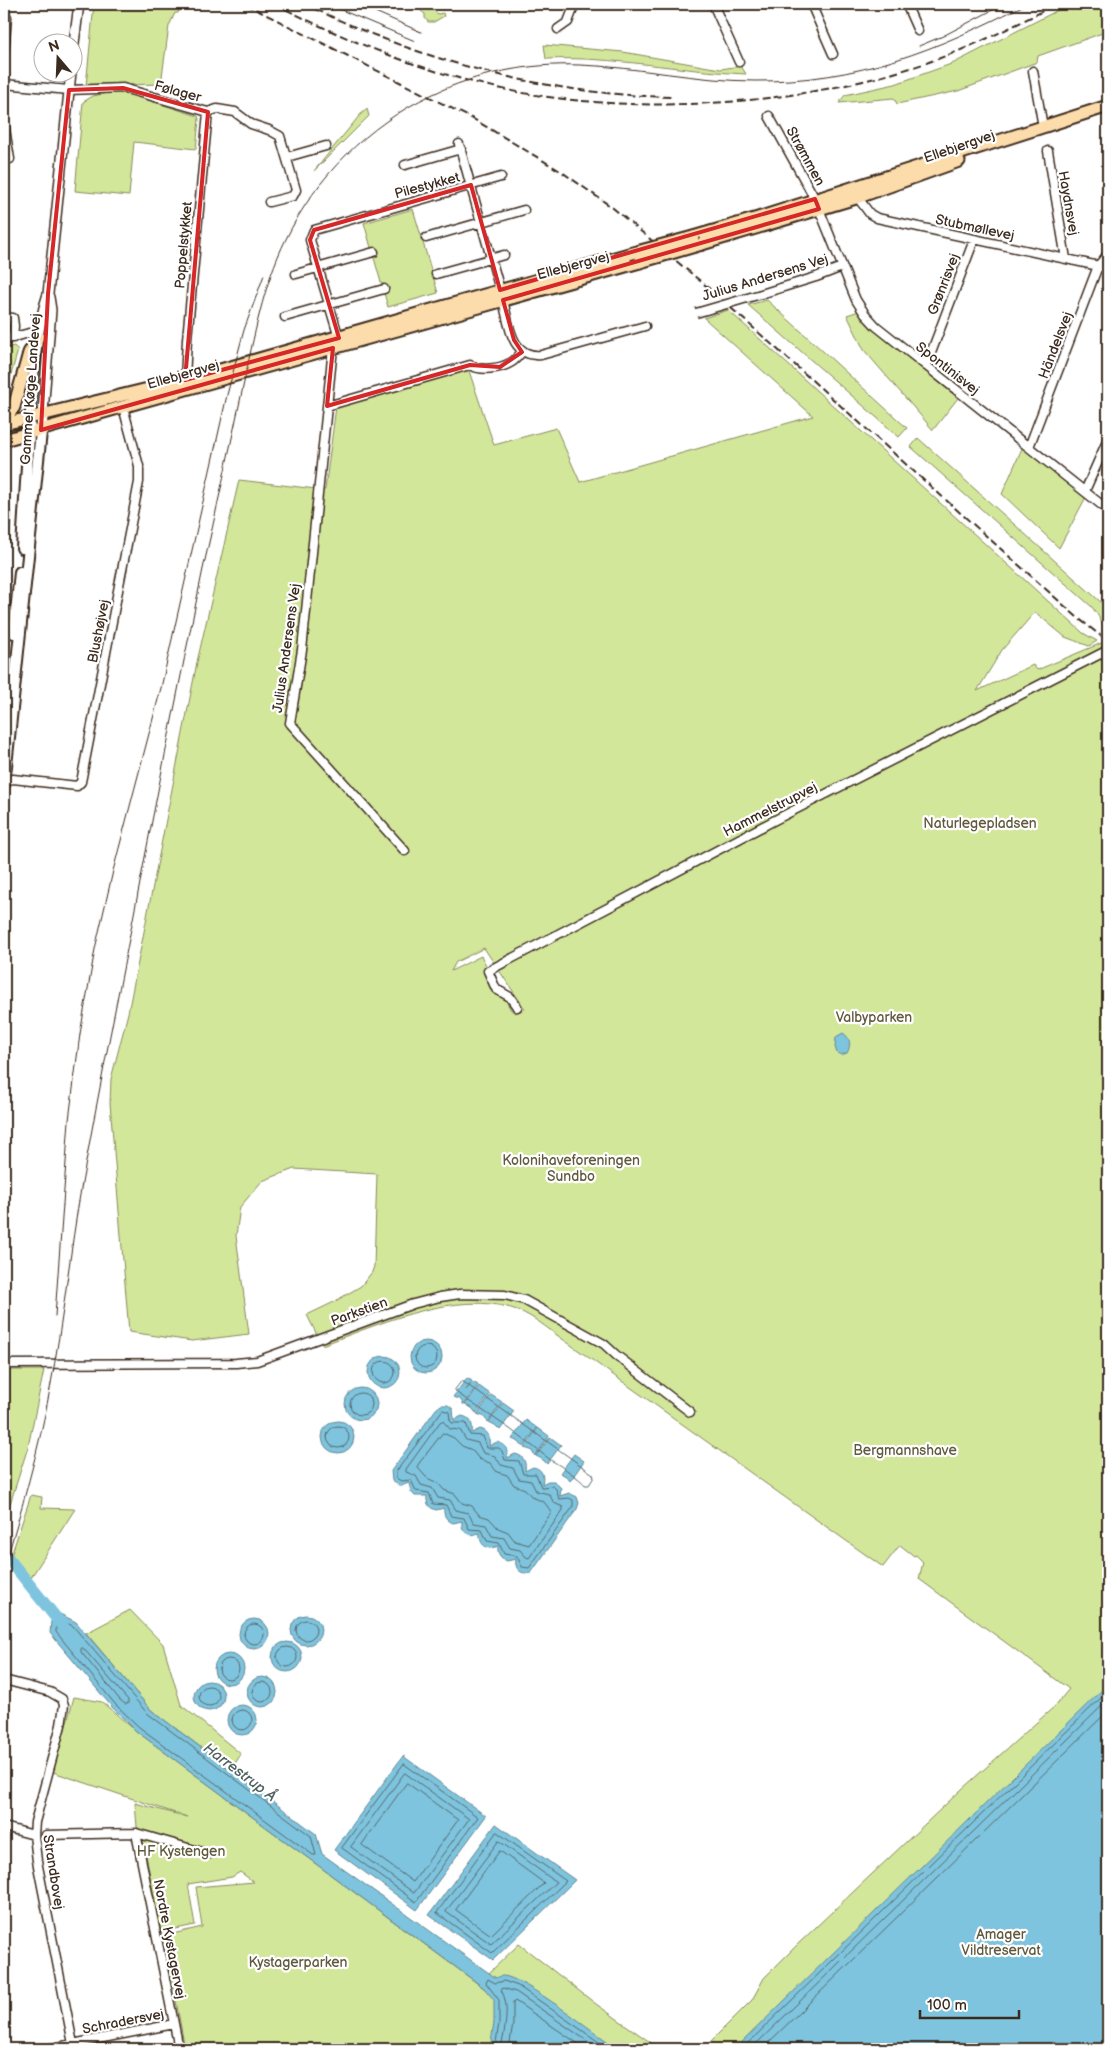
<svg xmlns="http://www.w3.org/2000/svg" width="1112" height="2053" font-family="'Balsamiq Sans',sans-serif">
  <rect width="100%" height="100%" fill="#fff"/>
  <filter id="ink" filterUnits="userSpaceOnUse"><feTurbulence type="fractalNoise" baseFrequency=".02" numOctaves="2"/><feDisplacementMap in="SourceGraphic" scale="10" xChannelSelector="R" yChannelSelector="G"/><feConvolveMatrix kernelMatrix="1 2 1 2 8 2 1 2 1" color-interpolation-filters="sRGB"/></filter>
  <g filter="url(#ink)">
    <path fill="#d3e79b" stroke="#87885c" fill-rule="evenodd" d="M94 4H183L178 13H175L169 26 161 84 86 86Z
      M415 4H426L438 14 443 13 444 16 434 22H428L425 18V14L421 11V7L417 8Z
      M1070 4H1108V31L1038 56 1037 62 958 91 897 104 894 98 839 103 845 95 895 84 954 63Z
      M544 45 623 52 720 69 741 66 746 74C679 71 613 56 546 59Z
      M112 92H123L198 116 199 119 196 149 134 142 129 196 75 191 83 102 93 96Z
      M367 109 369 116 314 171 360 115Z
      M413 209 438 293 388 307 364 223Z
      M767 300 907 428 899 437 748 305Z
      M728 310 1083 633 1097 641 1089 646 1065 637 1035 612 1002 650 977 691 1033 665 1037 670 1104 642V648L1108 654V2049H703L752 2000 764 1978 797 1945 962 1789 1055 1706 1069 1689 919 1579 923 1562 916 1555 914 1556 900 1545 883 1567 571 1345C554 1334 536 1317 517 1310 457 1288 378 1325 322 1345L307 1315 332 1303 361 1286 372 1272 374 1266 377 1174 294 1169 262 1181 240 1207 236 1236 249 1334 192 1341 129 1332 110 1103 111 1079 128 1013 197 662 239 480 325 490 337 399 466 362 494 445 556 428 580 482 813 416 704 318ZM484 948 525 1009 515 1013 511 1010 481 956 451 971 456 962Z
      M859 311 884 338 958 398 933 430 864 350 847 315Z
      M14 346 18 350 4 400V349Z
      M918 438 1103 604 1108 615V627L1100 622 1099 617 1092 607 911 447Z
      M1023 446 1086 497 1059 548 1002 494Z
      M4 1370H44L28 1447 4 1523Z
      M31 1495 42 1497 41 1508 75 1509 30 1579 11 1556Z
      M130 1610 163 1644 181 1705 241 1754 231 1770 151 1710 86 1633Z
      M74 1697 102 1702 136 1731 485 1989 612 2049H185L164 1936 202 1927 196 1887 254 1882 240 1872 232 1877 188 1884 195 1925 161 1932 141 1830 137 1827 135 1803 187 1817 53 1772Z
      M519 1944 596 2004 660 2049H617L488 1974Z"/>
    <path fill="#7ec4de" stroke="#638691" d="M843 1033C851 1038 851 1046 847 1053L841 1055 837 1053 835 1047 836 1037Z
      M410 1357a16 16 0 1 1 32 0a16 16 0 1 1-32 0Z
      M368 1372a16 16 0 1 1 32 0a16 16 0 1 1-32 0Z
      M467 1378 472 1381 466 1390 473 1382 478 1385 464 1405 460 1399 453 1397Z
      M479 1386 490 1394 476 1413 472 1408 465 1405Z
      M345 1404a16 16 0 1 1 32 0a16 16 0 1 1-32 0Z
      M491 1395 502 1402 488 1422 483 1416 477 1414Z
      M503 1403 514 1411 500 1430 495 1425 489 1422Z
      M441 1405H448L453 1409 454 1420 462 1416C472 1418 473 1425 472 1433L480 1429C489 1431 490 1437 489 1446L497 1442C506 1444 508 1450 507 1458L515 1454C525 1456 526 1463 525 1471L533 1467C543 1469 544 1476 542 1484L548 1481H554L561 1488 560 1496 569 1493 577 1497 579 1503 577 1509 531 1573C521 1575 514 1569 516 1559L507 1561C500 1558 497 1553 498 1546 487 1551 479 1545 480 1533L471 1535C464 1533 461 1528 462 1521L453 1523C446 1520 443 1515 444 1508L436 1510C429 1508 426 1503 427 1496H415L411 1492 409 1483 400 1486 392 1481 391 1471 436 1409Z
      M526 1420 537 1428 523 1447 519 1442 512 1439Z
      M322 1437a16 16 0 1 1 32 0a16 16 0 1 1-32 0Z
      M538 1428 549 1436 535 1456 531 1450 524 1448Z
      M550 1437 561 1445 547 1464 542 1459 536 1456Z
      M574 1454 584 1461 570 1481 566 1476 560 1473Z
      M60 1614 76 1622 151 1710 316 1834 322 1854 496 1978C498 1977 501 1976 503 1976 522 1976 599 2036 618 2049H490L494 2022V2000L484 1988 136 1731 112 1707 50 1633 51 1621Z
      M291 1630a15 15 0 1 1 30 0a15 15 0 1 1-30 0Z
      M239 1634a15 15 0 1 1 30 0a15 15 0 1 1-30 0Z
      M272 1657a15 15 0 1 1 30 0a15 15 0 1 1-30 0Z
      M214 1669a15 15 0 1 1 30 0a15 15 0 1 1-30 0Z
      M247 1692a15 15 0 1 1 30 0a15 15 0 1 1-30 0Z
      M194 1696a15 15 0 1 1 30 0a15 15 0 1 1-30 0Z
      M1108 1684V2049H735Z
      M227 1720a15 15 0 1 1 30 0a15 15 0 1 1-30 0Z
      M403 1756 486 1816 417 1910 334 1850Z
      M496 1824 575 1880 493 1960 429 1915Z"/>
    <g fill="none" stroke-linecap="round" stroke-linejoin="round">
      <path stroke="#56686b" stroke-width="1" d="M415 1357a11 11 0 1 1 22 0a11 11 0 1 1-22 0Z
        M373 1372a11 11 0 1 1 22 0a11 11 0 1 1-22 0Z
        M462 1381 593 1474 594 1477 589 1485H585C582 1480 557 1463 552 1461L510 1429 457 1393 455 1390Z
        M350 1404a11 11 0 1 1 22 0a11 11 0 1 1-22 0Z
        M443 1410 449 1412 450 1420 452 1423H466L470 1435 483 1436 487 1448H499L502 1451 505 1460 519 1461 523 1474H536L541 1487 553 1486 556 1489 559 1499 569 1498 573 1500V1507L529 1568 522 1567 517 1556 504 1554 499 1543 487 1541 482 1530 469 1529 464 1518 451 1516 446 1505 433 1504 429 1493 416 1491 411 1480 401 1481 396 1478V1472Z
        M443 1421 450 1429 460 1430 466 1440 478 1443 483 1453 495 1456 501 1465 513 1468 519 1479 531 1481 536 1491 549 1494 554 1503 563 1507V1510L529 1558 526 1557 520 1550 510 1548 504 1538 492 1536 486 1525 474 1523 468 1513 456 1510 450 1500 438 1498 432 1488 421 1485 416 1476 406 1472V1469L440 1422Z
        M327 1437a11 11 0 1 1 22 0a11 11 0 1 1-22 0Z
        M443 1433 454 1438 462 1446 472 1450 479 1459 490 1463 497 1472 507 1475 514 1485 525 1489 532 1497 544 1502 551 1511V1513L529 1545 515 1541 508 1532 498 1528 489 1518 479 1515 472 1506 462 1503 455 1494 444 1490 438 1483 427 1478 418 1468V1465Z
        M60 1620 73 1626 147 1713 311 1836 316 1855H313L139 1727 115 1704 56 1632V1624Z
        M296 1630a10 10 0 1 1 20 0a10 10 0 1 1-20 0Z
        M244 1634a10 10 0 1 1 20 0a10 10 0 1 1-20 0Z
        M277 1657a10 10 0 1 1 20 0a10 10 0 1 1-20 0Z
        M83 1648 128 1700V1704H125L120 1700 81 1652V1649Z
        M219 1669a10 10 0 1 1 20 0a10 10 0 1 1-20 0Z
        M252 1692a10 10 0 1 1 20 0a10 10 0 1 1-20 0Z
        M199 1696a10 10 0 1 1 20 0a10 10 0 1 1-20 0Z
        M232 1720a10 10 0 1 1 20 0a10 10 0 1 1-20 0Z
        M404 1764 478 1817 416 1902 342 1848Z
        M405 1773 469 1819 414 1893 351 1847Z
        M407 1783 458 1820 413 1882 362 1845Z
        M497 1832 566 1881 492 1953 437 1913Z
        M499 1841 556 1882 491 1944 446 1912Z
        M500 1851 544 1883 491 1935 456 1910Z
        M495 2049 499 2023V2000L486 1983 488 1979 495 1983 504 1981 518 1986 609 2049
        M501 2049C504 2032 511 2006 501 1990L503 1988 516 1992 599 2049
        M509 2049 513 2024V2003L515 2001 586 2049
        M742 2049 1108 1691
        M751 2049 1108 1700
        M762 2049 1108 1711"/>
      <path stroke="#7ec4de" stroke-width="12" d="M4 1553 65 1629"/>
      <g stroke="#3b2a1e" stroke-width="11">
        <path id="minor" d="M713 4 739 62
          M811 4 833 54
          M906 4 918 31
          M4 17H7L4 53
          M558 29 568 22 575 4
          M1033 71 1043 127
          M4 84 69 90 123 88 208 112 217 109 235 112 251 124 269 130 280 136 296 190 293 196 269 202
          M769 116 815 199 856 300 865 314 876 326 1108 510
          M459 144 500 290
          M1048 151 1066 259
          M287 157 326 146
          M4 160 10 159 4 123
          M405 165 461 149
          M855 194 870 214 877 218 1108 268
          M426 238 524 210
          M296 274 374 252
          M436 274 504 255
          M761 294 816 277 842 267
          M503 300C509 323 510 358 541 355L645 326
          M4 317 13 318 14 326 13 338
          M285 317 384 289
          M339 338 310 240 314 230 501 177
          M4 340 29 333 38 337
          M333 348 302 650 290 723 405 851
          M926 366 974 240
          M185 380 187 339 208 112
          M327 406 470 365C480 371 500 369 510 363 515 361 518 356 522 352
          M1029 447 1098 266 1108 254
          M1085 491 1108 439
          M4 515H6L4 540
          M4 781 13 779 77 786 81 782 139 482V466L123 407
          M517 1007 510 997 496 989 488 971 773 821 1108 650
          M4 1364 236 1363 257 1361 413 1304 440 1297 460 1294 505 1295 524 1300 604 1344 616 1355 690 1412
          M4 1680 50 1692 62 1699 64 1705 61 1725 35 1822 34 1835 37 1861 74 2049
          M4 1827 34 1835
          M136 1833 179 2049
          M46 1835 136 1833 209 1854
          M47 2049 174 2024"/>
      </g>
      <g stroke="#3b2a1e" stroke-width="12">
        <path id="tertiary" d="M72 59 79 4
          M43 413 51 310 49 297
          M30 417C34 376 35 333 48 294L71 72"/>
      </g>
      <g stroke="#3b2a1e" stroke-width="14">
        <path id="secondary" d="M22 548 30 417
          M14 633 20 572
          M4 785 43 413"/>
      </g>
      <g stroke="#3b2a1e" stroke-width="15">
        <path id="primary" d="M693 237 758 218 1108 106
          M702 244 856 198 959 161
          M4 421 14 407 29 353 38 337
          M4 424 185 380 629 254
          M4 440 640 262"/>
      </g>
      <use href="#minor" stroke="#fff" stroke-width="8"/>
      <use href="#tertiary" stroke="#fff" stroke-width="9"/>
      <use href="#secondary" stroke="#fff" stroke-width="10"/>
      <use href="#primary" stroke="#fddcac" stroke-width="11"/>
      <path stroke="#3b2a1e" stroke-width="1" d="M327 4 415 41
        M357 4 421 32
        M919 46 943 36 1004 4
        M55 1316 69 1120 80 1034 95 949 113 871 161 688 227 395 244 330 264 275
        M4 1569C21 1510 39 1450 50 1389 63 1321 70 1251 82 1183 98 1096 115 1010 132 924 155 805 178 687 203 569 217 508 230 447 243 387 254 337 263 285 286 239 316 177 368 125 431 95 477 73 529 63 580 65 639 67 696 81 755 81 858 82 936 50 1026 4"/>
      <path stroke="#3b2a1e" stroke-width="2" stroke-dasharray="8 4" stroke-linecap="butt" d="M245 4 475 120 562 172 613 208 711 290 1078 618 1101 636
        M275 4C342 38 411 67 485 85 621 118 793 108 926 63 971 48 1014 26 1056 4
        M305 4C420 61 545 95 674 97"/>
      <g stroke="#3b2a1e" stroke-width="11" stroke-linecap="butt">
        <path id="minor-bridge" d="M696 313 761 294"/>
      </g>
      <g stroke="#3b2a1e" stroke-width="15" stroke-linecap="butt">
        <path id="primary-bridge" d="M629 254 693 237
          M640 262 702 244"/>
      </g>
      <use href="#minor-bridge" stroke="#fff" stroke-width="8"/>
      <use href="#primary-bridge" stroke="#fddcac" stroke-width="11"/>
    </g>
  </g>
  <path fill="none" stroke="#d62828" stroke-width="4" stroke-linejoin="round" d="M123 88 208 112 185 380 339 338 310 240 314 230 471 185 500 290 815 199 819 209 503 300 514 340 522 352 500 367 470 365 327 406 333 348 41 430 48 294 69 90Z"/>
  <g text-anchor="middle" stroke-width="4.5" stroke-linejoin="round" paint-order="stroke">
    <g font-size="14" fill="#3b2a1e" stroke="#fff">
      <text transform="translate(178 91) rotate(15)" y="5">Følager</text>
      <text transform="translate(959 146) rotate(-19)" y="5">Ellebjergvej</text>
      <text transform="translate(806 156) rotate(61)" y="5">Strømmen</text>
      <text transform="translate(427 185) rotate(-15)" y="5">Pilestykket</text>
      <text transform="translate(1069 203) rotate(80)" y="5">Haydnsvej</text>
      <text transform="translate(975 227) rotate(12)" y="5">Stubmøllevej</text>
      <text transform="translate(183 245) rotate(-85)" y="5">Poppelstykket</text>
      <text transform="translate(573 265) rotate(-15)" y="5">Ellebjergvej</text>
      <text transform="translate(765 277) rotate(-17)" y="5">Julius Andersens Vej</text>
      <text transform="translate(943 284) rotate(-69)" y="5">Grønrisvej</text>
      <text transform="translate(1055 345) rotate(-69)" y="5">Händelsvej</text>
      <text transform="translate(948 368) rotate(38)" y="5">Spontinisvej</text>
      <text transform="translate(183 374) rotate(-16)" y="5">Ellebjergvej</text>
      <text transform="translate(30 389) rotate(-86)" y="5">Gammel Køge Landevej</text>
      <text transform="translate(98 631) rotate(-79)" y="5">Blushøjvej</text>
      <text transform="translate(286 648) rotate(-82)" y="5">Julius Andersens Vej</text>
      <text transform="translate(770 809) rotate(-27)" y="5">Hammelstrupvej</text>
      <text transform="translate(359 1311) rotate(-20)" y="5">Parkstien</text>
      <text transform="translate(54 1872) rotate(81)" y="5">Strandbovej</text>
      <text transform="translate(170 1939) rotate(79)" y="5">Nordre Kystagervej</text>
      <text transform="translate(123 2021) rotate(-11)" y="5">Schradersvej</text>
    </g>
    <g font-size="14" fill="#61593d" stroke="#fff">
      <text x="980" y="828">Naturlegepladsen</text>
      <text x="874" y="1022">Valbyparken</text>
      <text x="571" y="1165">Kolonihaveforeningen<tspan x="571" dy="16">Sundbo</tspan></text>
      <text x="905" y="1455">Bergmannshave</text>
      <text x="181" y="1856">HF Kystengen</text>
      <text x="1001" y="1939">Amager<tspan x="1001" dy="16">Vildtreservat</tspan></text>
      <text x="298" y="1967">Kystagerparken</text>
    </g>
    <g font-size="15" font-style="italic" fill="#526061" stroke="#fff">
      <text transform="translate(240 1772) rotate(37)" y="5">Harrestrup Å</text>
    </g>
  </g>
  <rect width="1112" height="2053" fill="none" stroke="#fff" stroke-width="20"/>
  <rect x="10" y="10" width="1092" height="2033" fill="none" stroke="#3b2a1e" stroke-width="2" filter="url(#ink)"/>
  <g transform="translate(58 58) rotate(341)"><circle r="24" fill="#ffffff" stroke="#b1aaa5"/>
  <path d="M0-4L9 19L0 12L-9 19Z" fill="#3b2a1e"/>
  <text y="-8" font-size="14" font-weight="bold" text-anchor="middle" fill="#3b2a1e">N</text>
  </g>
  <path d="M920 2010v8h99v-8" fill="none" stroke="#3b2a1e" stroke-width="2.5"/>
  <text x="927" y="2010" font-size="15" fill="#3b2a1e" stroke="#ffffff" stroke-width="4" paint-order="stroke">100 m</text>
</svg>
